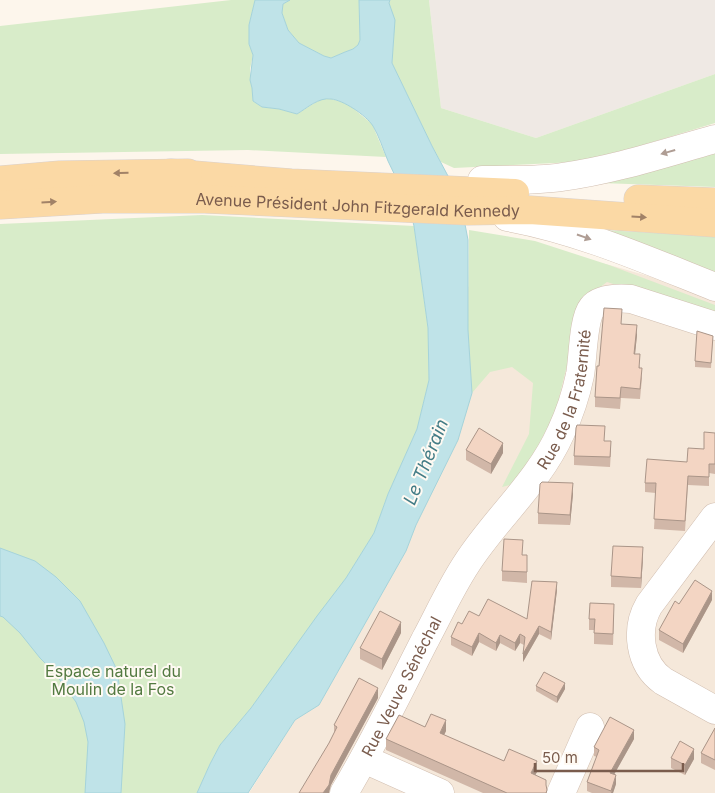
<svg xmlns="http://www.w3.org/2000/svg" width="715" height="793" font-family="Inter,sans-serif">
  <rect width="100%" height="100%" fill="#fdf6ec"/>
  <path fill="#f5e8da" d="M538 247 613 266 715 295V793H249L295 720 319 705 406 551 416 525 468 330V287Z"/>
  <path fill="#efe9e4" d="M429 0H715V74L536 138 441 108Z"/>
  <path fill="#d8ecc9" d="M231 0H255L249 25V44L253 55 250 69V80L252 88 253 101 262 107 279 109 297 114 321 99H331L346 103 354 109 372 124 386 157 248 150 0 154V26Z
    M290 0H359L360 40 358 45 353 49 345 52 331 58 324 56 299 43 288 30 282 13 283 4Z
    M390 0H429L441 108 536 138 715 74V123L633 148 575 162 454 168 441 162 432 146 392 63 394 36 389 3Z
    M715 148V187L600 183Z
    M202 215 414 226 428 328 429 380 417 429 388 494 374 533 346 578 251 708 220 745 210 764 197 793H0V224Z
    M584 229 715 236V279Z
    M469 230 535 241 609 265 715 305V316L607 282 587 297 573 341 555 414 518 483 502 487 529 434 533 383 512 367 490 372 472 393 468 330Z"/>
  <path fill="#bfe3e8" stroke="#a5d3da" d="M255 0H290L283 4 282 13 288 30 299 43 324 56 331 58 345 52 353 49 358 45 360 40 359 0H390L389 3 395 20 392 63 432 146 456 191 464 219 468 240V330L472 393 458 440 416 525 406 551 319 705 295 720 248 793H197L210 764 220 745 251 708 317 616 346 578 374 533 388 494 417 429 429 380 428 328 414 226C409 203 398 182 388 161 383 149 379 136 373 126 366 115 343 100 331 99 319 97 307 108 297 114L279 109 262 107 253 101 252 88 250 80 253 55 249 44V25Z
    M0 548 35 561 56 577 80 601 104 643 117 670 125 724 121 793H85L88 742 84 722 76 702 54 672 40 658 20 633 3 617 0 616Z"/>
  <g fill="none" stroke-linecap="round" stroke-linejoin="round">
    <g stroke="#d1beb0" stroke-width="29">
      <g id="minor">
        <path d="M482 180C509 180 536 181 562 177 614 170 665 153 715 139"/>
        <path d="M507 217C579 230 647 260 715 287"/>
        <path d="M715 517 649 605C635 629 639 664 663 681L715 710"/>
        <path d="M364 759 440 793"/>
        <path id="s1" d="M344 793C374 743 399 691 425 640 439 614 451 587 467 563 496 518 539 482 561 432 570 413 576 394 580 375 583 359 583 319 592 308 600 298 619 298 631 299L715 326"/>
        <path d="M561 793 590 727"/>
      </g>
    </g>
    <g stroke="#dad1cd" stroke-width="29">
      <g id="major">
        <path d="M170 173 291 183 515 193"/>
        <path d="M0 180 60 175 188 173"/>
        <path d="M638 199 715 202"/>
        <path id="s2" d="M0 205 102 199H205L468 211 530 210 715 223"/>
      </g>
    </g>
    <use href="#minor" stroke="#fff" stroke-width="28"/>
    <use href="#major" stroke="#fbd9a5" stroke-width="28"/>
  </g>
  <path fill="#d1b7a8" d="M622 324 637 335 635 354 640 368 642 378 640 399 621 398 620 409 595 407V397L599 366Z
    M713 336 711 368 695 367V361Z
    M715 433V474L709 473V486L688 485 685 531 654 529 656 493 645 492V483L687 462 704 449Z
    M605 441 611 451 610 467 574 465V456Z
    M466 450 503 453 491 474 466 460Z
    M573 494 570 525 538 524V513Z
    M522 555 527 566V583L502 581V571Z
    M643 557 641 588 611 587V576Z
    M557 590 551 640 539 634 523 662 524 645 520 643 515 651 500 643 496 651 479 642 472 656 451 645V637L462 624 479 616 527 619Z
    M712 600 683 653 659 640V630Z
    M614 615 613 645 594 644V630H589V619Z
    M401 633 382 670 360 659V648Z
    M536 686 565 689 557 703 536 691Z
    M378 698 331 785 329 743 334 733V725Z
    M715 728V770L701 763V753Z
    M446 731 444 735 504 761 537 772 535 775 546 786 547 793H483L386 750V739Z
    M634 739 614 774 616 784 613 793H592L587 791V782L597 757 594 756V747Z
    M671 758 694 759 685 775 671 768Z"/>
  <path fill="#aa9588" d="M637 325V335L634 364V354Z
    M503 443V453L491 474V464Z
    M573 483V494L570 525V515Z
    M643 547V557L641 588V578Z
    M557 582V590L551 640V632Z
    M712 591V600L683 653V644Z
    M401 622V633L382 670V659Z
    M539 626V634L523 662V654Z
    M479 633V642L472 656V647Z
    M520 634V643L515 651V643Z
    M500 635V643L496 651V643Z
    M565 683V689L557 703V697Z
    M378 688V698L331 785 329 793H323L331 775Z
    M446 720V731L440 743V733Z
    M634 730V739L610 782V773Z
    M694 749V759L685 775V765Z
    M537 761V772L531 783V773Z
    M616 775V784L613 793H611Z"/>
  <path fill="#f3d5c3" stroke="#aa9588" d="M604 308 622 309 621 324 637 325 634 354H640L639 368H642L640 389 621 387 620 398 595 397 597 366H599Z
    M697 331 713 336 711 363 695 361Z
    M577 425 605 426 604 441H611L610 457 574 456 576 428Z
    M479 428 503 443 491 464 466 450Z
    M704 432 715 433V464H709V477L688 476 685 521 654 519 656 483H645L647 459 687 462 688 448 704 449Z
    M542 482 573 483 570 515 538 513 540 484Z
    M504 539 523 540 522 555H527V572L502 571Z
    M613 546 643 547 641 578 611 576Z
    M695 580 712 591 683 644 659 630 675 601 679 604Z
    M532 581 557 582 551 632 539 626 523 654 525 637 520 634 515 643 500 635 496 643 479 633 472 647 451 637 458 622 462 624 469 611 479 616 488 599 527 619Z
    M590 603 614 604 613 634 594 633 595 619H589Z
    M380 611 401 622 382 659 360 648Z
    M544 672 565 683 557 697 536 686Z
    M359 678 378 688 331 775 329 785 323 793H299L329 743 337 727 334 725Z
    M431 714 446 720 440 733 504 761 509 749 537 761 531 773 546 780V785L547 790 546 793H507L386 739 399 715 425 727Z
    M610 717 634 730 610 773 616 775 611 791 587 782 599 750 594 747Z
    M715 728V760L701 753Z
    M680 741 694 749 685 765 671 758Z"/>
  <defs><path id="oneway-solid" d="M-6-.8H1V-3.2L6.5 0L1 3.2V.8H-6Z" transform="scale(1.25)"/></defs>
  <g fill="#af9d94">
    <use href="#oneway-solid" transform="translate(668 152) rotate(164)"/>
    <use href="#oneway-solid" transform="translate(584 237) rotate(19)"/>
  </g>
  <g fill="#a18267">
    <use href="#oneway-solid" transform="translate(121 173) rotate(179)"/>
    <use href="#oneway-solid" transform="translate(49 202) rotate(-3)"/>
    <use href="#oneway-solid" transform="translate(639 217) rotate(4)"/>
  </g>
  <g text-anchor="middle" stroke-width="4" stroke-linejoin="round" paint-order="stroke">
    <g font-size="16" fill="#7a5c4d" stroke="#fffaf3">
      <text dy="6" stroke="none"><textPath href="#s2" startOffset="358">Avenue Président John Fitzgerald Kennedy</textPath></text>
      <text dy="6" stroke="none"><textPath href="#s1" startOffset="455">Rue de la Fraternité</textPath></text>
      <text dy="6" stroke="none"><textPath href="#s1" startOffset="121">Rue Veuve Sénéchal</textPath></text>
    </g>
    <g font-size="16" fill="#537a41" stroke="#fffaf3">
      <text x="113" y="677">Espace naturel du<tspan x="113" dy="18">Moulin de la Fos</tspan></text>
    </g>
    <g font-size="18" font-style="italic" fill="#437c86" stroke="#fffaf3">
      <text transform="translate(426 462) rotate(-68)" y="6">Le Thérain</text>
    </g>
  </g>
  <path d="M535 763v8h148v-8" fill="none" stroke="#7a5c4d" stroke-width="2.5"/>
  <text x="542" y="763" font-size="15" fill="#7a5c4d" stroke="#fffaf3" stroke-width="4" paint-order="stroke">50 m</text>
</svg>
